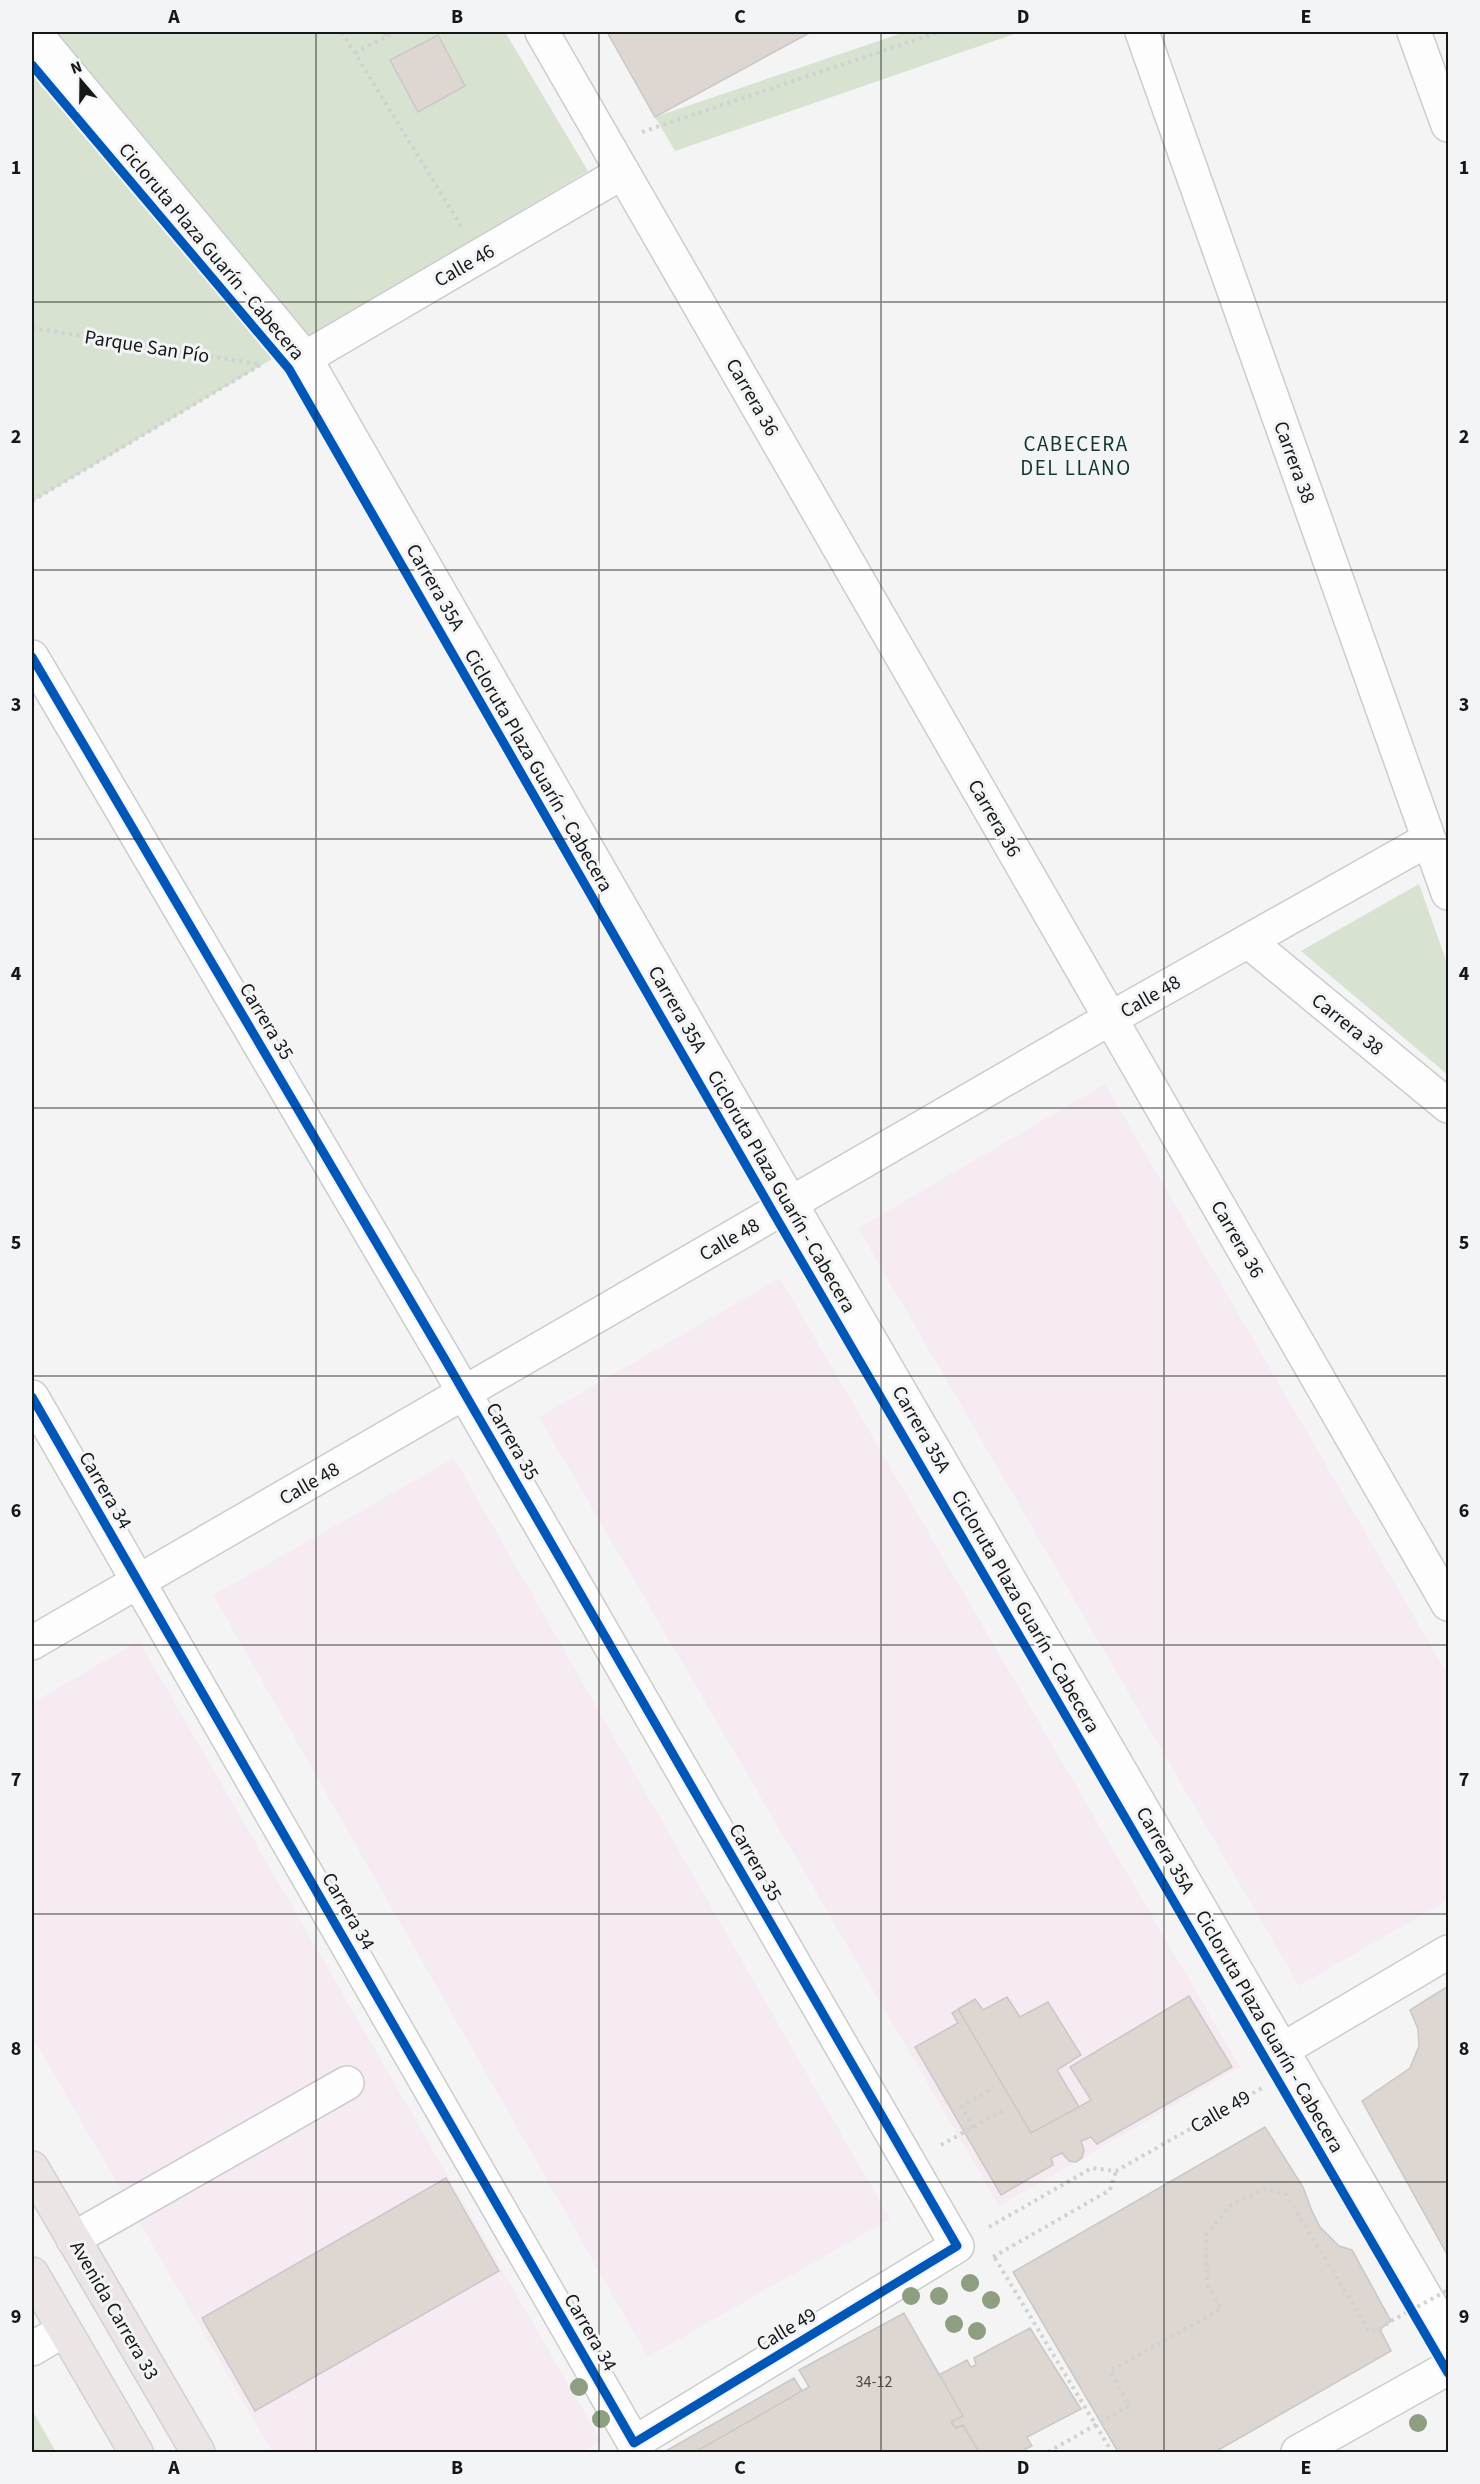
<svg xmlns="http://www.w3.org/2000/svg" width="1480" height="2484" font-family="'Source Sans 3',sans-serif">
  <rect width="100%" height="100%" fill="#f4f4f5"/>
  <path fill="#f6ebf3" d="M1105 1084 1448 1675V1900L1299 1986 858 1228Z
    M780 1278 1240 2067 999 2206 539 1417Z
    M454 1458 890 2219 648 2357 213 1595Z
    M139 1641 601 2441 581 2452H272L32 2036V1703Z"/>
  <path fill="#d7e2d1" d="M32 32H505L588 171 32 502Z
    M905 32H1020L675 151 655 117Z
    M1419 884 1448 966V1075L1301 951Z
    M32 2410 56 2452H32Z"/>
  <path fill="#ddd6d1" stroke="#c8c8c8" stroke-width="1.5" d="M607 32H811L655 117Z
    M438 35 465 86 418 112 390 60Z
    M1448 1986V2256L1362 2101 1410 2068 1419 2046 1418 2029 1410 2010Z
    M1189 1996 1232 2067 1097 2144 1091 2137 1081 2141 1084 2150 1082 2158 1076 2162 1069 2161 1062 2153 1051 2158 1053 2165 1001 2195 915 2047 958 2023 952 2013 975 1999 983 2010 1007 1997 1020 2017 1048 2002 1081 2055 1057 2070 1079 2107 1091 2100 1070 2067Z
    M1007 1997 1020 2017 1048 2002 1081 2055 1057 2070 1079 2107 1031 2133 958 2009 975 1999 983 2010Z
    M1265 2127 1303 2187 1312 2211 1320 2227 1339 2246 1352 2250 1391 2321 1380 2329 1391 2351 1215 2452H1118L1013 2272Z
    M446 2178 499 2271 255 2411 202 2318Z
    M904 2313 939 2375 967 2360 971 2367 976 2365 974 2358 1030 2328 1081 2409 1027 2437 1032 2446 1020 2452H664L794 2378 802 2391 809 2387 799 2370Z
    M904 2313 963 2416 951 2422 956 2428 963 2425 979 2452H695L809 2387 799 2370Z"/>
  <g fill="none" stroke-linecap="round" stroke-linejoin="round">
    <g stroke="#cccccd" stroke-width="36">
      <path id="minor" d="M34 32 305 358 791 1204 1448 2336
        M542 32 1448 1604
        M1142 32 1448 893
        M1414 32 1448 125
        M305 358 623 172
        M32 657 443 1356 957 2246 634 2443 32 1397
        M1248 941 1448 1106
        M32 1643 1090 1030 1429 839
        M1282 2050 1448 1952
        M73 2239 347 2083
        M32 2349 64 2330
        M1298 2452 1448 2368"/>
    </g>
    <g stroke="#d1d1d1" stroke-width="36">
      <path id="major" d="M32 2168 198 2452
        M32 2274 136 2452"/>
    </g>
    <path stroke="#d0d1d1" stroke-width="4" stroke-dasharray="3 4.5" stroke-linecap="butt" d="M342 32 461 226
      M387 36 395 32
      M355 53 387 36 384 32
      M642 132 939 32
      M32 328 259 364
      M32 501 262 364
      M973 2128 962 2107 993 2088
      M941 2145 1006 2109
      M989 2227 1092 2168 1116 2171 1262 2088
      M993 2257 1110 2190 1116 2171
      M995 2258 1112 2452
      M1048 2452 1129 2406 1110 2371 1221 2309 1207 2284 1206 2235 1231 2205 1265 2189 1285 2193 1370 2332 1380 2329 1391 2321"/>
    <use href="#minor" stroke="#fdfdfe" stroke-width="33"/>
    <use href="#major" stroke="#ece5e6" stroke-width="33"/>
    <path stroke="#d0d1d1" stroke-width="4" stroke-dasharray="3 4.5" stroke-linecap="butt" d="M1391 2321 1448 2290"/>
    <g stroke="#f3f4f6" stroke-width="13">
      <path id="cycleway" d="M32 65 289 369 774 1214 1448 2373
        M32 657 443 1356 957 2246 634 2443 32 1397"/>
    </g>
    <use href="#cycleway" stroke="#0057b8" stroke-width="9"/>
  </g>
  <g fill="#8e9e80">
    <circle cx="970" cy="2283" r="9"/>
    <circle cx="911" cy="2296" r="9"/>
    <circle cx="939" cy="2296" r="9"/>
    <circle cx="991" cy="2300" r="9"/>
    <circle cx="954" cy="2324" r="9"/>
    <circle cx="977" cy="2331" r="9"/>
    <circle cx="579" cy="2387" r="9"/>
    <circle cx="601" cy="2419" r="9"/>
    <circle cx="1418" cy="2423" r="9"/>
  </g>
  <path fill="none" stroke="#161717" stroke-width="1.5" stroke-opacity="0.55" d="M316 32V2452M599 32V2452M881 32V2452M1164 32V2452M32 302H1448M32 570H1448M32 839H1448M32 1108H1448M32 1376H1448M32 1645H1448M32 1914H1448M32 2182H1448"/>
  <g text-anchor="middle" stroke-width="6" stroke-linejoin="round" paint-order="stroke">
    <g font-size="16" fill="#484746">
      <text x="874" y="2387">34-12</text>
    </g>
    <g font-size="20" fill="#161717" stroke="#f3f4f6">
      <text transform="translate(212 251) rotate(50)" y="7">Cicloruta Plaza Guarín - Cabecera</text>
      <text transform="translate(464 265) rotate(-30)" y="7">Calle 46</text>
      <text transform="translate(147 346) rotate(9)" y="7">Parque San Pío</text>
      <text transform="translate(753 397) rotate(60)" y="7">Carrera 36</text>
      <text transform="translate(1295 462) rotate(70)" y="7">Carrera 38</text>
      <text transform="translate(436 587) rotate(60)" y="7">Carrera 35A</text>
      <text transform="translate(539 770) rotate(60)" y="7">Cicloruta Plaza Guarín - Cabecera</text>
      <text transform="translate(995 818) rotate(60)" y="7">Carrera 36</text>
      <text transform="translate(1150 996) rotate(-30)" y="7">Calle 48</text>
      <text transform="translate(678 1009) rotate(60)" y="7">Carrera 35A</text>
      <text transform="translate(267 1021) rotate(59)" y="7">Carrera 35</text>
      <text transform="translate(1348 1024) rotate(39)" y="7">Carrera 38</text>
      <text transform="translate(782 1191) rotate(60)" y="7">Cicloruta Plaza Guarín - Cabecera</text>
      <text transform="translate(729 1239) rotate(-30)" y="7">Calle 48</text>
      <text transform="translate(1238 1239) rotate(60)" y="7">Carrera 36</text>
      <text transform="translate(922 1429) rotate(60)" y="7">Carrera 35A</text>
      <text transform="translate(513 1441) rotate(60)" y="7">Carrera 35</text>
      <text transform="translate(309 1483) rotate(-30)" y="7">Calle 48</text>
      <text transform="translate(106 1490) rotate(60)" y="7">Carrera 34</text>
      <text transform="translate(1026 1611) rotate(60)" y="7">Cicloruta Plaza Guarín - Cabecera</text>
      <text transform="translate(1166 1850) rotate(60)" y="7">Carrera 35A</text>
      <text transform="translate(756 1862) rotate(60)" y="7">Carrera 35</text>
      <text transform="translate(349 1911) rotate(60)" y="7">Carrera 34</text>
      <text transform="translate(1270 2031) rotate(60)" y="7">Cicloruta Plaza Guarín - Cabecera</text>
      <text transform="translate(1220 2111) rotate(-30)" y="7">Calle 49</text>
      <text transform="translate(115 2310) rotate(60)" y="7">Avenida Carrera 33</text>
      <text transform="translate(786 2329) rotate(-31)" y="7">Calle 49</text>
      <text transform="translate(591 2332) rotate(60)" y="7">Carrera 34</text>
    </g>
    <g font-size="21" letter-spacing="1.5" fill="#123531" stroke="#f3f4f6">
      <text x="1076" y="451">CABECERA<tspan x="1076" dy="24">DEL LLANO</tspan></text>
    </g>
  </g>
  <rect width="1480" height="2484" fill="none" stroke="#f3f4f6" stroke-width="66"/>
  <g transform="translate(81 81) rotate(340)" stroke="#f3f4f6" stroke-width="4.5" paint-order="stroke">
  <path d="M0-4.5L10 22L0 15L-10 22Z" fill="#161717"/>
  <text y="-9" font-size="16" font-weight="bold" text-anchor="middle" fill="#161717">N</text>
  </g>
  <rect x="33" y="33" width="1414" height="2418" fill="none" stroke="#161717" stroke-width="2"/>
  <g font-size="20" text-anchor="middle" font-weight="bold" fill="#161717">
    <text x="174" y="23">A</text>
    <text x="457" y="23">B</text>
    <text x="740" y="23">C</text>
    <text x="1023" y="23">D</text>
    <text x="1306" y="23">E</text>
    <text x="16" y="174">1</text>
    <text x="1464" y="174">1</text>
    <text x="16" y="443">2</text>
    <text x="1464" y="443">2</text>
    <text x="16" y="711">3</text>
    <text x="1464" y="711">3</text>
    <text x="16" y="980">4</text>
    <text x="1464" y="980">4</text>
    <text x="16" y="1249">5</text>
    <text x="1464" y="1249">5</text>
    <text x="16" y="1517">6</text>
    <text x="1464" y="1517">6</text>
    <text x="16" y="1786">7</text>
    <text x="1464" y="1786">7</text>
    <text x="16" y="2055">8</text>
    <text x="1464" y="2055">8</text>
    <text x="16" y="2323">9</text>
    <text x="1464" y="2323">9</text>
    <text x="174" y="2474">A</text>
    <text x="457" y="2474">B</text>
    <text x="740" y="2474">C</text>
    <text x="1023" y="2474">D</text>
    <text x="1306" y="2474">E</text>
  </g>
</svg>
